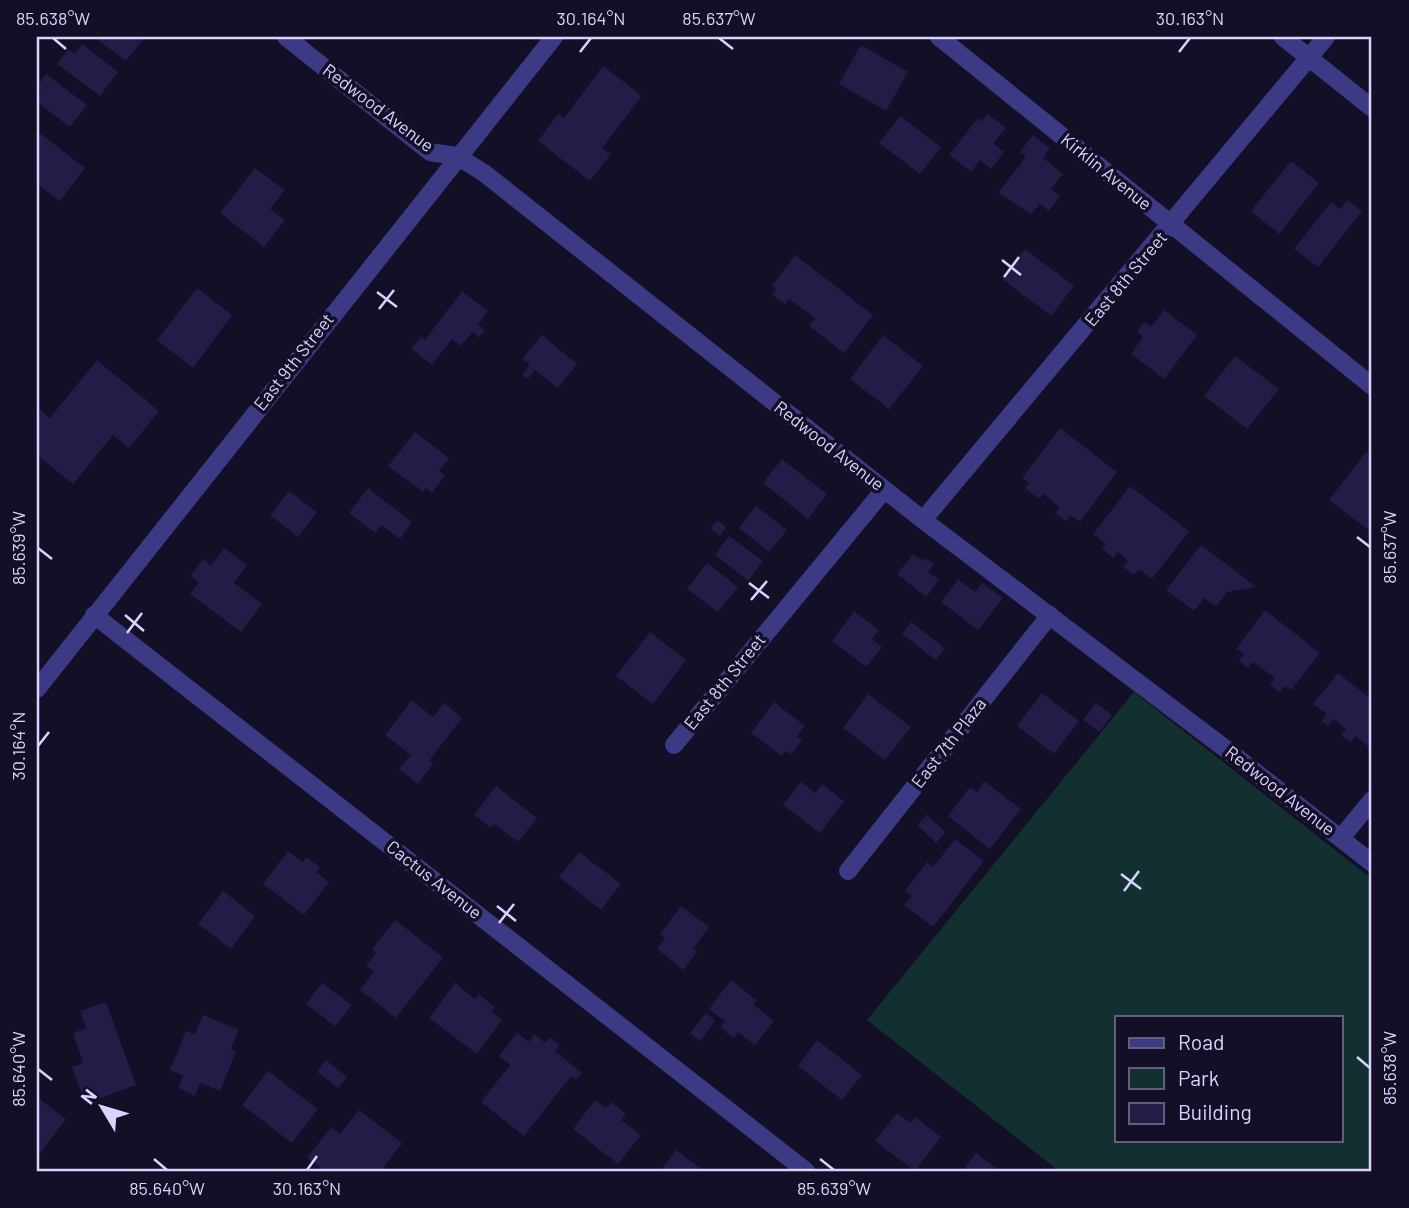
<svg xmlns="http://www.w3.org/2000/svg" width="1409" height="1208" font-family="Barlow,sans-serif">
  <rect width="100%" height="100%" fill="#130f26"/>
  <path fill="#12302f" fill-rule="evenodd" d="M1134 692 1372 879V1171H1059L867 1020ZM1117 1017H1341V1140H1117Z"/>
  <path fill="#241b47" d="M94 37H145L126 61Z
    M82 44 118 72 100 96 57 64 68 49 75 54Z
    M861 45 908 72 886 111 839 84Z
    M603 66 642 96 602 148 611 154 590 181 538 141 558 114 564 118Z
    M46 74 87 105 70 127 37 102 41 93 37 86Z
    M988 114 1006 128 993 143 1004 152 991 169 980 160 971 172 949 155 978 118 982 121Z
    M900 116 941 147 920 174 879 143Z
    M37 131 85 168 60 201 37 184Z
    M1033 135 1050 148 1043 158 1063 174 1051 189 1060 196 1049 211 1040 204 1031 214 998 193 1026 157 1020 152Z
    M1291 161 1319 183 1279 234 1251 211Z
    M255 168 285 190 270 209 285 220 264 247 220 213Z
    M1347 200 1362 211 1318 267 1294 249 1331 202 1340 209Z
    M1025 249 1074 286 1051 316 1002 279Z
    M795 255 873 315 844 353 809 326 815 318 789 299 785 304 772 295 776 289 772 286Z
    M197 288 232 315 193 368 157 340Z
    M462 291 488 311 478 324 485 330 479 337 472 332 461 346 452 339 432 365 411 349 421 337 425 340Z
    M1164 310 1197 335 1164 379 1131 354 1143 337 1137 332 1144 322 1151 327Z
    M542 335 577 364 558 388 535 370 528 379 522 375 530 365 522 359Z
    M883 335 923 366 889 409 850 379Z
    M1235 356 1279 389 1247 429 1204 396Z
    M97 360 159 411 129 448 113 435 73 484 37 455V410L38 408 50 418Z
    M1060 428 1117 472 1080 522 1070 515 1066 521 1055 513 1060 507 1043 494 1039 499 1025 488 1029 483 1022 478Z
    M415 432 449 458 439 471 445 476 432 493 426 488 423 492 388 466Z
    M1366 452 1372 457V533L1329 500Z
    M782 459 827 494 808 519 763 483Z
    M1130 486 1189 531 1152 579 1139 569 1134 575 1123 567 1128 561 1118 552 1113 558 1102 549 1106 544 1093 534Z
    M368 488 412 522 400 539 381 525 375 533 349 513Z
    M289 491 317 512 298 537 270 515Z
    M756 506 787 530 769 552 739 528Z
    M717 520 726 527 720 536 710 528Z
    M729 536 763 561 748 581 715 555Z
    M1201 545 1229 566 1256 587 1227 592 1216 606 1204 598 1194 611 1166 590Z
    M224 548 247 565 234 583 262 604 241 632 190 594 199 582 190 576 203 559 211 566Z
    M913 554 922 561 925 558 934 564 928 572 939 580 926 597 897 574Z
    M707 563 738 587 718 612 687 589Z
    M958 579 975 592 982 583 1003 598 978 630 941 602Z
    M1265 610 1320 653 1291 690 1285 686 1280 692 1270 685 1275 678 1253 662 1248 668 1239 661 1244 654 1236 649Z
    M854 611 879 630 872 639 882 647 866 667 832 641Z
    M911 622 945 648 936 660 902 634Z
    M650 632 686 660 653 704 616 676Z
    M1338 673 1372 700V745L1370 748 1356 736 1351 742 1341 735 1346 729 1333 719 1328 726 1322 721 1327 714 1313 704Z
    M1042 693 1079 721 1054 754 1017 726Z
    M868 694 911 727 885 760 843 728Z
    M412 700 433 717 444 703 462 718 429 761 433 764 418 784 399 769 411 755 385 735Z
    M774 702 805 726 797 736 802 740 791 755 786 751 782 756 751 733Z
    M1096 703 1112 715 1099 732 1083 720Z
    M984 781 1021 809 990 849 948 816 970 787 977 792Z
    M801 782 815 793 822 784 844 801 820 833 783 805Z
    M496 786 537 818 518 842 494 824 491 828 474 815Z
    M927 815 946 832 936 843 917 825Z
    M955 839 984 861 933 927 904 905 912 896 905 891 927 862 933 867Z
    M288 851 303 862 306 857 320 867 316 872 329 882 304 915 263 884Z
    M579 852 621 884 601 910 559 877Z
    M223 891 255 916 231 949 198 924Z
    M681 906 709 927 693 949 697 952 683 970 657 949 665 938 660 934Z
    M395 920 443 957 396 1018 360 990 374 971 366 966 376 953 372 949Z
    M731 980 756 1000 753 1004 774 1021 755 1045 738 1032 734 1038 720 1027 725 1021 709 1009Z
    M322 983 352 1005 335 1026 306 1004Z
    M455 983 475 999 479 994 495 1007 492 1012 502 1020 477 1054 429 1018Z
    M106 1002 136 1085 85 1104 72 1067 83 1063 73 1033 86 1028 80 1011Z
    M706 1013 715 1021 700 1041 690 1033Z
    M203 1015 239 1030 231 1049 236 1052 220 1091 200 1083 195 1096 178 1088 183 1076 170 1070 186 1031 195 1034Z
    M517 1033 529 1042 534 1034 545 1043 550 1037 560 1045 555 1051 582 1073 576 1080 571 1076 524 1136 481 1102 510 1065 499 1056Z
    M817 1040 862 1075 842 1100 798 1066Z
    M326 1060 347 1077 338 1088 317 1072Z
    M268 1071 318 1109 292 1143 242 1105Z
    M37 1097 66 1119 37 1157Z
    M595 1100 606 1108 611 1102 626 1114 621 1120 641 1135 618 1164 573 1129Z
    M359 1110 402 1143 381 1171H325L307 1158 331 1127 340 1134Z
    M897 1113 910 1123 915 1117 941 1137 915 1171 875 1141Z
    M676 1150 704 1171H660Z
    M976 1153 1000 1171H962Z"/>
  <g fill="none" stroke-linecap="round" stroke-linejoin="round">
    <path stroke="#3d3a85" stroke-width="18" d="M286 37 430 152 457 156 484 173 923 520 1235 756 1372 863
      M939 37 1372 386
      M1283 37 1372 108
      M923 520 1326 37
      M94 615 806 1171
      M37 689 554 37
      M674 745 884 490
      M1341 838 1372 800
      M848 871 1050 615"/>
  </g>
  <path fill="none" stroke="#d9d4ff" stroke-width="2.5" d="M53 38 66 49M719 38 733 49M580 52 591 38M1179 52 1190 38M1002 260 1021 275M1004 277 1019 257M377 292 397 307M379 309 394 290M1357 537 1370 547M38 548 52 559M749 583 769 598M751 600 767 581M125 615 144 631M127 633 142 613M38 746 49 732M1121 874 1141 889M1124 891 1139 871M497 906 516 921M499 923 514 904M1357 1057 1370 1068M38 1069 52 1080M154 1159 167 1170M820 1159 834 1170M307 1170 317 1156"/>
  <g text-anchor="middle" stroke-width="7" stroke-linejoin="round" paint-order="stroke">
    <g font-size="18" fill="#d9d4ff" stroke="#130f26">
      <text transform="translate(378 108) rotate(37)" y="6">Redwood Avenue</text>
      <text transform="translate(1106 172) rotate(39)" y="6">Kirklin Avenue</text>
      <text transform="translate(1126 279) rotate(-50)" y="6">East 8th Street</text>
      <text transform="translate(294 362) rotate(-52)" y="6">East 9th Street</text>
      <text transform="translate(829 446) rotate(38)" y="6">Redwood Avenue</text>
      <text transform="translate(725 682) rotate(-51)" y="6">East 8th Street</text>
      <text transform="translate(949 743) rotate(-52)" y="6">East 7th Plaza</text>
      <text transform="translate(1280 791) rotate(38)" y="6">Redwood Avenue</text>
      <text transform="translate(434 880) rotate(38)" y="6">Cactus Avenue</text>
    </g>
  </g>
  <rect width="1409" height="1208" fill="none" stroke="#130f26" stroke-width="77"/>
  <rect x="1115" y="1016" width="228" height="126" fill="#130f26" stroke="#625e7d" stroke-width="2"/>
  <rect x="1129" y="1038" width="35" height="10" fill="#3d3a85" stroke="#625e7d" stroke-width="2"/>
  <text x="1178" y="1050" font-size="21" fill="#d9d4ff">Road</text>
  <rect x="1129" y="1068" width="35" height="21" fill="#12302f" stroke="#625e7d" stroke-width="2"/>
  <text x="1178" y="1086" font-size="21" fill="#d9d4ff">Park</text>
  <rect x="1129" y="1103" width="35" height="21" fill="#241b47" stroke="#625e7d" stroke-width="2"/>
  <text x="1178" y="1120" font-size="21" fill="#d9d4ff">Building</text>
  <g transform="translate(102 1107) rotate(308)" stroke="#130f26" stroke-width="5" paint-order="stroke">
  <path d="M0-5L12 26L0 18L-12 26Z" fill="#d9d4ff"/>
  <text y="-10" font-size="19" font-weight="bold" text-anchor="middle" fill="#d9d4ff">N</text>
  </g>
  <rect x="38" y="38" width="1332" height="1132" fill="none" stroke="#d9d4ff" stroke-width="2.5"/>
  <g font-size="18" text-anchor="middle" fill="#d9d4ff">
    <text x="53" y="25">85.638°W</text>
    <text x="591" y="25">30.164°N</text>
    <text x="719" y="25">85.637°W</text>
    <text x="1190" y="25">30.163°N</text>
    <text transform="translate(1390 547) rotate(-90)" y="6">85.637°W</text>
    <text transform="translate(19 548) rotate(-90)" y="6">85.639°W</text>
    <text transform="translate(19 746) rotate(-90)" y="6">30.164°N</text>
    <text transform="translate(1390 1068) rotate(-90)" y="6">85.638°W</text>
    <text transform="translate(19 1069) rotate(-90)" y="6">85.640°W</text>
    <text x="167" y="1195">85.640°W</text>
    <text x="307" y="1195">30.163°N</text>
    <text x="834" y="1195">85.639°W</text>
  </g>
</svg>
